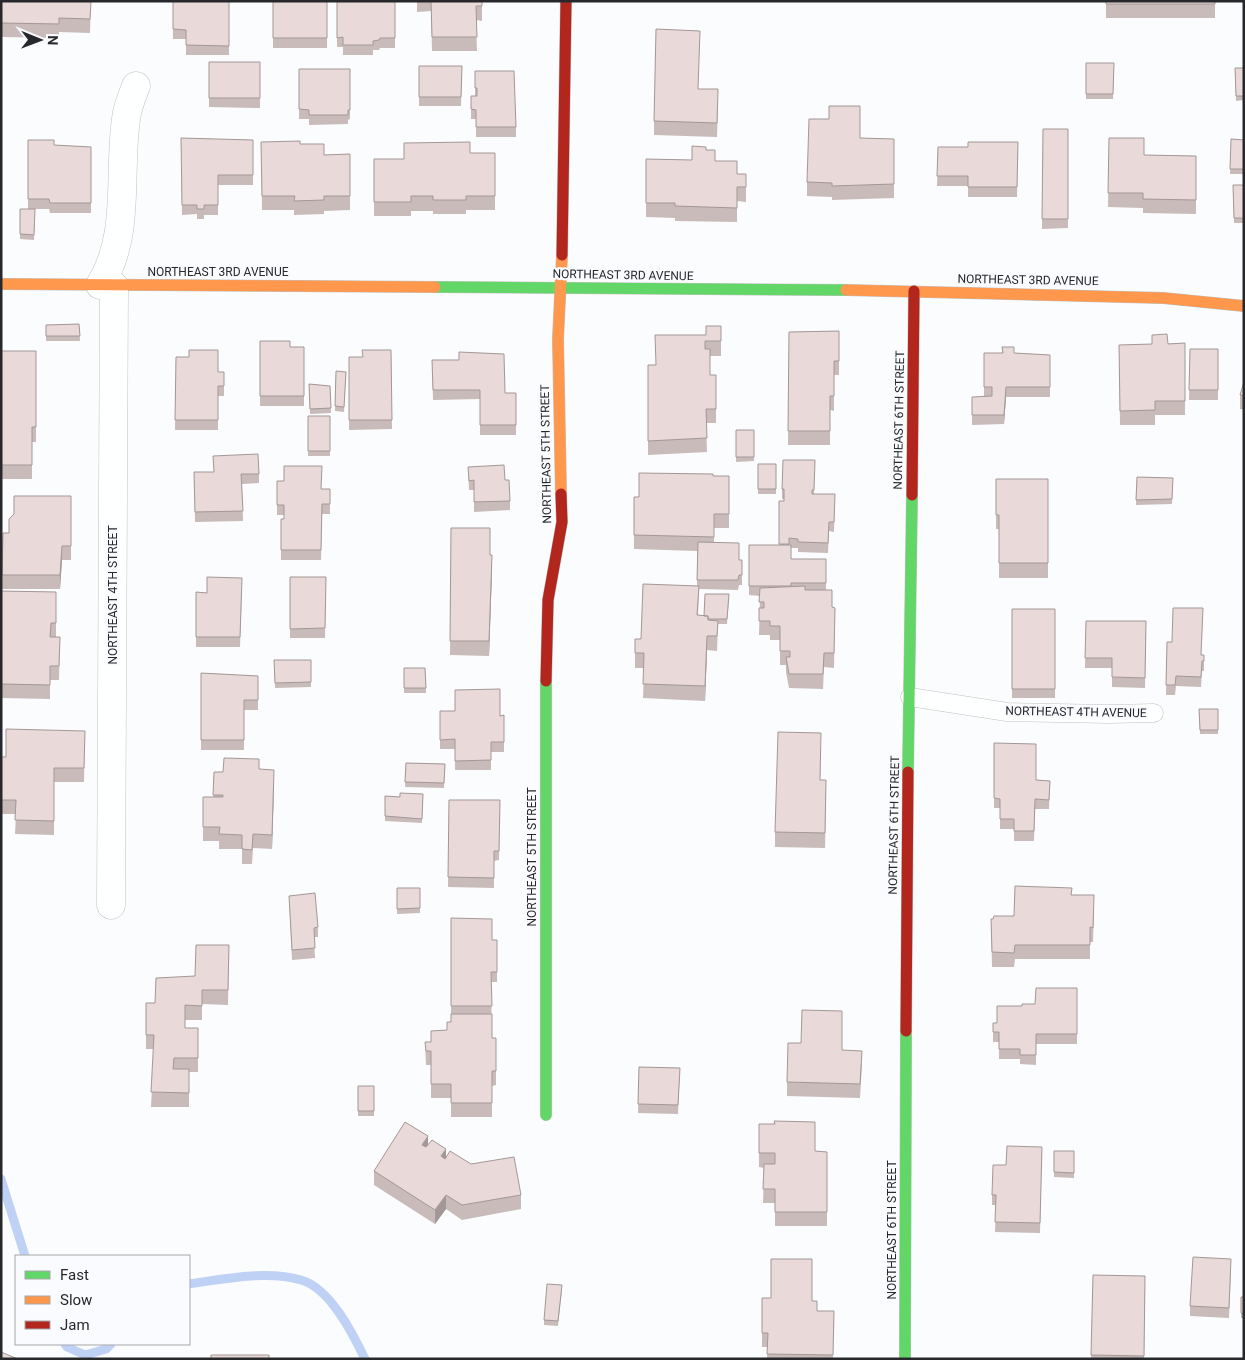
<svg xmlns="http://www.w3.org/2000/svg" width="1245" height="1360" font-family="Roboto,sans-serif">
  <rect width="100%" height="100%" fill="#fbfcfd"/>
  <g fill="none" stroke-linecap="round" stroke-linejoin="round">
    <path stroke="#c0d1f6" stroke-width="9" d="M1 1179 25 1256
      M189 1284C222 1279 268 1270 301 1280 330 1288 353 1334 365 1359
      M65 1344 67 1347 85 1355 106 1349 111 1344"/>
    <g stroke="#c0c1c2" stroke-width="19">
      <path id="lane" d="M910 697 1007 712 1109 714 1154 713"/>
    </g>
    <g stroke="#c0c1c2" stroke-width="29">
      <path id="street" d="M100 285C131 236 118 174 126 119 127 108 132 96 136 86
        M111 905 114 286"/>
    </g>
    <g stroke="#c0c1c2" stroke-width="12">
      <path id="fast" d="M435 287 846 290
        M546 681V1115
        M908 772 912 495
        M905 1359 906 1031"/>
    </g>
    <g stroke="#c0c1c2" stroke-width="12">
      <path id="slow" d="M1 284 435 287
        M846 290 1163 298 1244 306
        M561 494 558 339 562 255"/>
    </g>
    <g stroke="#c0c1c2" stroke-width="12">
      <path id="jam" d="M562 255 566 1
        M912 495 914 291
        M546 681 548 600 562 522 561 494
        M906 1031 908 772"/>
    </g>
    <use href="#lane" stroke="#feffff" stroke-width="18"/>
    <use href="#street" stroke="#feffff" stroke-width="28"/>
    <use href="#fast" stroke="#63d668" stroke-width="11"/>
    <use href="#slow" stroke="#ff974d" stroke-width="11"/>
    <use href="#jam" stroke="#b3261e" stroke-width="11"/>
  </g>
  <path fill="#c8bbba" d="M1 1H91L90 33 59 32V38L1 37Z
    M173 1H229V55H186V39H173Z
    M273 1H327V48H273Z
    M337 1H395V48H380L379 50H373V55H343V47H337Z
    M417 1H482V21L476 20 477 51H432L431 11 417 12Z
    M1106 1H1215V18H1106Z
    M209 62H260V108L209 107Z
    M1086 63H1114L1113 99H1086Z
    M419 66H462L461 106H419Z
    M1235 68H1244V100L1236 101Z
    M299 69H350V119L348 120V124L309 125V119H299Z
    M475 71 516 127V137H476V119H471V96H475Z
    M698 89 718 103 717 137 654 135V121Z
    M1043 129H1068V228L1042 229Z
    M181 138 253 140V185H218V215H204V219H197V214L182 215Z
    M860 138 894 139V198L832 200V197L807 196V182Z
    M1109 138 1144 155 1196 156V214L1143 213V208L1108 207Z
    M1231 139 1244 140V174H1230Z
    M28 140 54 145 91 147V213H50L49 209H35L34 240 20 239V209H28Z
    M261 142 300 144 324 155 350 154V210L324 211V214L294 215V210H262Z
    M1018 142 1017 197H968V186H937L938 147H968Z
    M706 150 715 161 737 174H746V202L737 201V222L675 221V218L646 217V159L692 160Z
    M470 153H495V210H466V214H433V211H411V216H374V159H404Z
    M1233 185H1244V223H1234Z
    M79 324 80 341H46V325Z
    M721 326V356H710V375H716V423H706L707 452 648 455V365H655Z
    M839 331V375H834V411L830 410V445H788L789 332Z
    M260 341 290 347H304V406H260Z
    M1185 343V415H1155V425H1120L1119 345Z
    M1002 347 1014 353 1050 355V397H1006L1004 424 972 425V397H984V353H1002Z
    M1190 349H1218V400H1189Z
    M391 350 392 429 349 430V357H362Z
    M1 351H36V442H32V479H1Z
    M176 357 218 372H224V396H218V430H175Z
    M432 360 505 393H516V435H480V399L433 400Z
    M336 371 346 372 344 412 335 411Z
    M1244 382V410L1240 409V395Z
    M309 384 330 386 331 413 310 414Z
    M308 416H330V456H308Z
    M736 430H754V461L736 462Z
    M213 456 259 474V483L242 484 243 521 195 522 194 472H214Z
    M815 460 814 494H835L834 532 829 531 828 553 798 552V548H791V559H826V590L832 607 835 608 834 668 824 667 823 689 789 688 786 672V665H780V640H770V635H759L760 596 749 595V545H779V501H784V499H782V489Z
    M758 464H776V494H758Z
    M468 467 505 480 510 501V510L474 512V490H469Z
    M713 476H729V528H714V542L739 560H742V585H739L738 590 699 589 698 615 704 616 729 599 727 624H718L717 651 707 650 705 701 643 698 644 668H635V639H641L697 586V551L634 549V497H639Z
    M1137 477 1173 478 1172 504 1136 505Z
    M996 479H1048V578H999V529H996Z
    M277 481 321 489H330V514H322L321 560H281V519H284V515H277Z
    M71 496V560H62L60 589H2L3 533H9Z
    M451 528 490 555 492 569 489 656 450 655Z
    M290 577H326L325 638H290Z
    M242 588 240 647H196V592L207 593Z
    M1 591 56 592V637H60L59 680H50V699L1 698Z
    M1012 609H1055V698H1012Z
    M1086 621H1146L1145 688 1112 687V668H1085Z
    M1167 642 1202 655H1204V671H1202L1201 687 1176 686 1175 695H1166Z
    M274 660H311V687L275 688Z
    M404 668H425L426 693H404Z
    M201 673 258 676V710H244V750H201Z
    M1199 709H1218V734H1200Z
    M504 715V752H491V770H455V749H440V721Z
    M85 731 84 782H54V835L15 834 16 814H1V757H6Z
    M994 743 1036 780 1050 781 1049 809H1035L1034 841H1014V829H1000V808H994Z
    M821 748 820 780 826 794 825 848 775 847V832Z
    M406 763 445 764 444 788 405 787Z
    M259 769 274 784 272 849 253 848 252 864H242V849H219V841H203V797H213L214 772H223Z
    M423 794 422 823 385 821V796L400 797Z
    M449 800H500L499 860 494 861V888L448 887Z
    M397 888H420V913L397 914Z
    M1072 895 1094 910 1093 942H1090V959H1015L1014 967H992L991 919 1014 916Z
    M289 896 318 927V937H314L315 958 292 960Z
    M451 918 492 940H497V982H491L492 1038H496V1085L492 1086V1117H451V1098H431V1065H426L425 1042H431L447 1030 451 1022Z
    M229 945 228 1005 202 1004V1020H185V1028H198V1072H189V1107H151L154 1049H146V1003H155L195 976Z
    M1077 988V1044H1036V1065L1020 1064V1059H999V1042H993V1023H997L1022 1006 1035 1004Z
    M842 1050 862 1065 860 1098 787 1096V1082Z
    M639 1067 680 1068 678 1114 638 1113Z
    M358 1086H374V1116H358Z
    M774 1121 815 1151 827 1152V1226H775V1203H763L764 1168 759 1167V1124H774Z
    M428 1146 446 1157 521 1195V1209L462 1220 446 1209 435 1224 374 1185V1171Z
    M1042 1147 1040 1233 995 1232 996 1205H992V1195L1006 1165Z
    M1054 1151H1074V1178L1054 1177Z
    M1231 1269 1229 1318 1190 1316V1306Z
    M1093 1275 1145 1290 1144 1359H1091Z
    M562 1290 558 1326 544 1325V1320Z
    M1241 1297H1244V1318H1241Z
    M762 1298 812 1301 817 1311H834L833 1359H767V1347H762Z"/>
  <path fill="#a39897" d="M1006 387V397L1004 424V415Z
    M62 546V560L60 589V575Z
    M492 555V569L489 656V641Z
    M707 636V650L705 701V686Z
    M274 770V784L272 849V835Z
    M428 1136V1151L422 1145Z
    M446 1149V1163L441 1156Z
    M446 1195V1209L435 1224V1210Z"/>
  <path fill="#e9d9d8" stroke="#a39897" d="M1 1H91L90 19 59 18V24L1 23Z
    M173 1H229V46L186 45V30L173 29Z
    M273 1H327V38H273Z
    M337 1H395V38H380L379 40 373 41V45H343V37L337 38Z
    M431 1H482V6H476L477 37H432Z
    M1106 1H1215V4H1106Z
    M656 29 700 31 698 89H718L717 123 654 121Z
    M209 62H260V98H209Z
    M1086 63H1114L1113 94H1086Z
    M419 66H462L461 97H419Z
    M1235 68H1244V96H1236Z
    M299 69H350V110H348V115H309V110L299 109Z
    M475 71H514L516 127H476V110L471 109V96H477V88H475Z
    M829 106H860V138L894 139V184L832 186V183L807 182 809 119H829Z
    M1043 129H1068V219H1042Z
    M181 138 253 140V175H218V205H204V209H197V205H182Z
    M1109 138H1144V155L1196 156V200L1143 199V193H1108Z
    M1231 139 1244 140V169H1230Z
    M28 140H54V145L91 147V203H50L49 199H28Z
    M300 141V144H324V155L350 154V196H324V200L294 201 295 196H262L261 142Z
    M470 142V153H495V196H466V200H433V196H411V202H374V159H404V143Z
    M968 142H1018L1017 187H968V176H937L938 147H968Z
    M692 146 706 147V150H715V161H737V174H746V187H737V208L675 206V203H646V159L692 160Z
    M1233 185H1244V218H1234Z
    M20 209H35L34 235 20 234Z
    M79 324 80 336H46V325Z
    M706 326H721V341H705V349H710V375H716V409H706L707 438 648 441V365H656L655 335H706Z
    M839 331V361H834V396H830V431H788L789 332Z
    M1167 334 1168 344 1185 343V401H1155V410L1120 411 1119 345 1152 344V335Z
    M260 341H290V347H304V396H260Z
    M1002 347H1014V353L1050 355V387H1006L1004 415H972V397L992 396V387H984V353H1003Z
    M1190 349H1218V390H1189Z
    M189 350H218V372H224V386H218V420H175L176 357H189Z
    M362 350H391L392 420H349V357H363Z
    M1 351H36V427H32V465H1Z
    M459 352 504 354 505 393H516V425H480V390H433L432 360H459Z
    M336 371 346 372 344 407 335 406Z
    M1244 382V396L1240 395Z
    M309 384 330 386 331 408 310 409Z
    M308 416H330V451H308Z
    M736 430H754V457H736Z
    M258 454 259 474H241L243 511 195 512 194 472H214L213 456Z
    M783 460H815L814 490H812V494H835L834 522H829L828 543 798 542V539L789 538V544H779V501H784V489H782Z
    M758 464H776V489H758Z
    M504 465 505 480H509L510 501 474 502V480L469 481 468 467Z
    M284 466H322L321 489H330V504H322L321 550H281V519H284V505H277V481H284Z
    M639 473 713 474V476H729V514H714V537L634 535V497H639Z
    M1137 477 1173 478 1172 499 1136 500Z
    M996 479H1048V563H999V515H996Z
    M14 496H71V546H62L60 575H2L3 533H9V519L14 514Z
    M451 528H490V555H492L489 641H450Z
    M698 542 739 543V560H742V575H739L738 580H697Z
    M749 545H791V559H826V583H791V586H749Z
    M207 577 242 578 240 637H196V592L207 593Z
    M290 577H326L325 628 290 629Z
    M643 584 699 586 697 615 708 616V620L718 621 717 636H707L705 686 643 684 644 653H635V639H641Z
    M805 586V590H832V607L835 608 834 653H824L823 674H789L786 657H790V651H780V626H770V621H759V608H764V602H759L760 588Z
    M1 591 56 592V623H51L50 637H60L59 666H50V685L1 684Z
    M705 594H729L727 619H708V616H704Z
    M1173 608H1203L1201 655H1204V661H1202L1201 677 1176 676 1175 685H1166L1167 642H1172Z
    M1012 609H1055V689H1012Z
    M1086 621H1146L1145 678 1112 677V658H1085Z
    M274 660H311V682L275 683Z
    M404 668H425L426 688H404Z
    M201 673 258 676V700H244V740H201Z
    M500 689V716L504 715V742H491V760L455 761V739L440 740V711H455V690Z
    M1199 709H1218V730H1200Z
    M6 729 85 731 84 768H54V821L15 820 16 800H1V757H6Z
    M778 732 821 733 820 780H826L825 833 775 832Z
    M994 743 1036 744V780L1050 781 1049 800 1035 799 1034 831H1014V819H1000V799L994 798Z
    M224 758 259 759V769L274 770 272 835 253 834 252 850 242 849V835L219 834 220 827H203V797H223V795H213L214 772H223Z
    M406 763 445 764 444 783 405 782Z
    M400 793 423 794 422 819 385 816V796L400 797Z
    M449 800H500L499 851H494V878L448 877Z
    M1015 886 1072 888 1071 895H1094L1093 928 1090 927V945H1015L1014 953 992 952 991 919H993L994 916H1014Z
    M397 888H420V908L397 909Z
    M315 893 318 927 314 928 315 948 292 950 289 896Z
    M451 918 492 919V940H497V972H491L492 1006H451Z
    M196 945H229L228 990H202V1006L185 1005V1028H198V1058H174L173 1069H189V1093L151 1092 154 1035H146V1003H155L156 978 195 976Z
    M1036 988H1077V1034H1036V1055H1020V1049H999V1032H993V1023H997V1006H1022V1004H1035Z
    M802 1010 842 1011V1050L862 1051 860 1084 787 1082 788 1043H801Z
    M451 1014H492V1038H496V1071H492V1103H451V1084H431V1051H426L425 1042H431V1031L447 1030V1022H451Z
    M639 1067 680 1068 678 1105 638 1104Z
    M358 1086H374V1111H358Z
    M774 1121 815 1122V1151L827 1152V1212H775V1189H763L764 1164H775V1153H759V1124H775Z
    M405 1122 428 1136 422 1145 426 1147 432 1140 446 1149 441 1156 445 1159 450 1151 471 1164 514 1157 521 1195 462 1205 446 1195 435 1210 374 1171Z
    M1007 1146 1042 1147 1040 1223 995 1222 996 1195H992L993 1165H1006Z
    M1054 1151H1074V1173L1054 1172Z
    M1193 1257 1231 1259 1229 1308 1190 1306Z
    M771 1259H812V1301H817V1311H834L833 1355 767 1354 768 1333H762V1298H771Z
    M1093 1275 1145 1276 1144 1356 1091 1355Z
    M547 1284 562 1285 558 1321 544 1320Z
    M1241 1297H1244V1314L1241 1313Z
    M1 1352 18 1359H1Z
    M211 1355H269V1359H211Z"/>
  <g text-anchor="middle" stroke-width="4.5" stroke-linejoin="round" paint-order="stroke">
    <g font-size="12" fill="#27282b" stroke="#fafbfe">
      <text x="218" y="276">NORTHEAST 3RD AVENUE</text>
      <text transform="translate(623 275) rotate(1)" y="4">NORTHEAST 3RD AVENUE</text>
      <text transform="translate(1028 280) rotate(1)" y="4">NORTHEAST 3RD AVENUE</text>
      <text transform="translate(899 420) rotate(-89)" y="4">NORTHEAST 6TH STREET</text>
      <text transform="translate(546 454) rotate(-91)" y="4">NORTHEAST 5TH STREET</text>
      <text transform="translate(113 595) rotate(-90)" y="4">NORTHEAST 4TH STREET</text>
      <text transform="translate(1076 712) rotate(1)" y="4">NORTHEAST 4TH AVENUE</text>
      <text transform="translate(894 825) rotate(-89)" y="4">NORTHEAST 6TH STREET</text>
      <text transform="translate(532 857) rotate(-90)" y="4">NORTHEAST 5TH STREET</text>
      <text transform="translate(892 1230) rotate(-90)" y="4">NORTHEAST 6TH STREET</text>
    </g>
  </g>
  <rect width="1245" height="1360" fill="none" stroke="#27282b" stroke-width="5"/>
  <rect x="15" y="1255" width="175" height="90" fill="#fafbfe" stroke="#a6a7aa"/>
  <rect x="25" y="1271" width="25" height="8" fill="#63d668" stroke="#a6a7aa"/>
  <text x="60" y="1280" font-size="15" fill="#27282b">Fast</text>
  <rect x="25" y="1296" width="25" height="8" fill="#ff974d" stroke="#a6a7aa"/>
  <text x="60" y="1305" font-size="15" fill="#27282b">Slow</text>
  <rect x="25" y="1321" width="25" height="8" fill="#b3261e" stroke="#a6a7aa"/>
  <text x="60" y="1330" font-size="15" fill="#27282b">Jam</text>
  <g transform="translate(40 40) rotate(91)" stroke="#fafbfe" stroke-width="4" paint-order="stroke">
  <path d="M0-4L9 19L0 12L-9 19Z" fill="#27282b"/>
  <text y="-8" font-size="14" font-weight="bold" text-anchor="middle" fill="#27282b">N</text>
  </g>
</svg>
